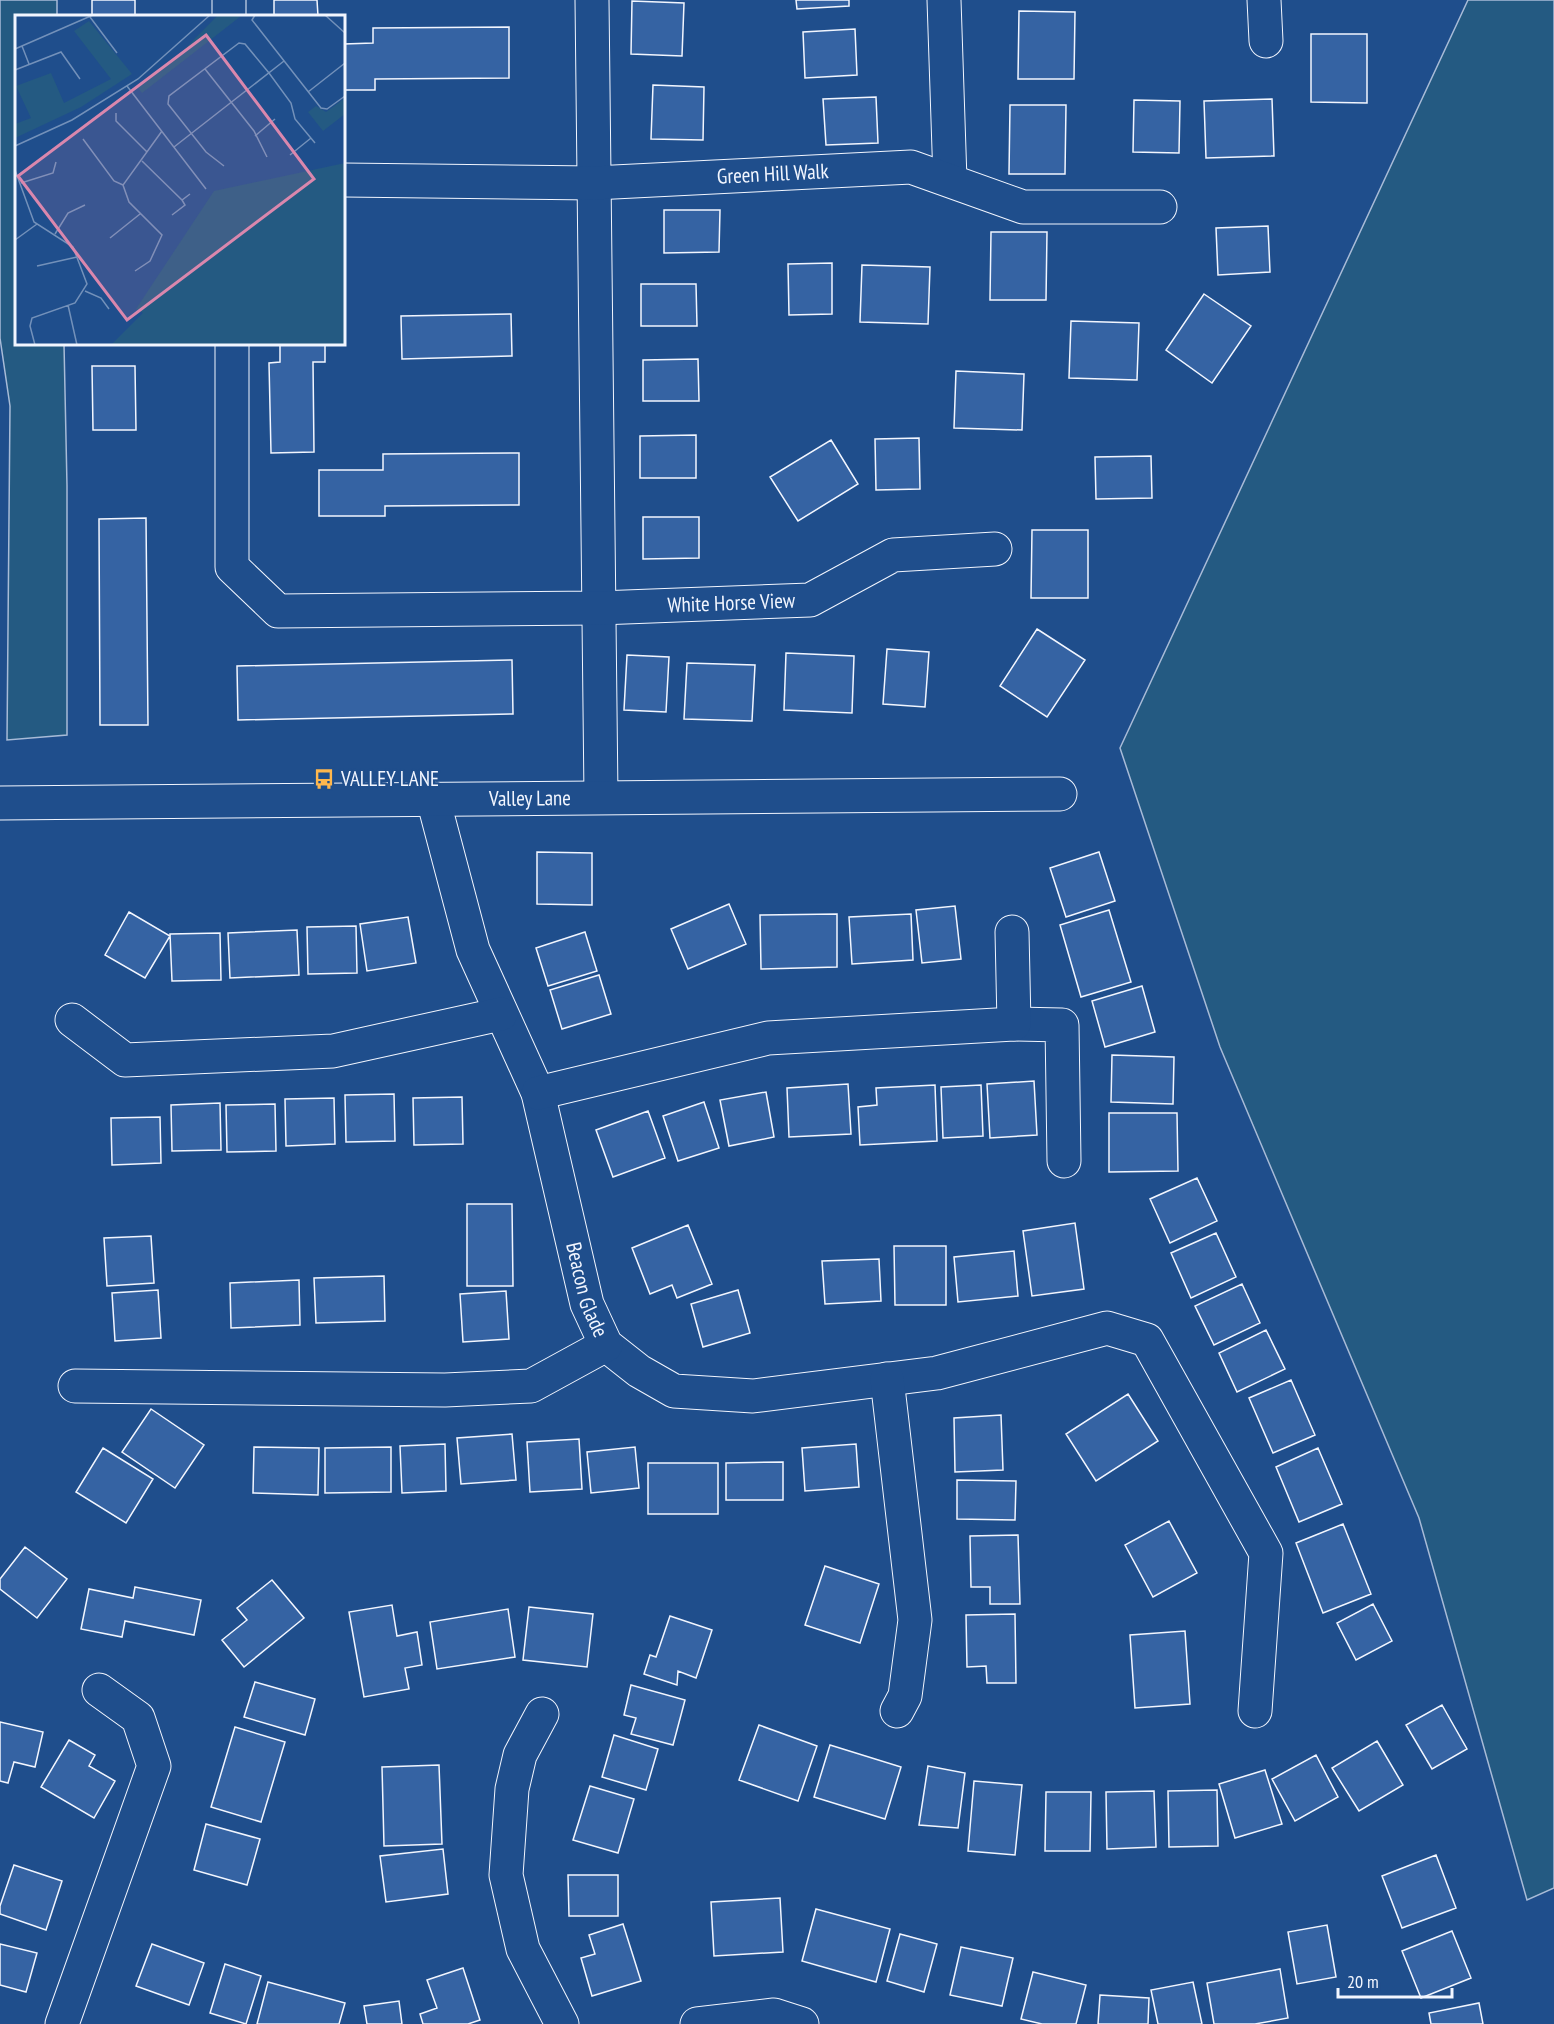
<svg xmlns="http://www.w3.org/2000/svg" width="1554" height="2024" font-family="'PT Sans Narrow',sans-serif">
  <rect width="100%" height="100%" fill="#1f4e8c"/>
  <path fill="#245a82" stroke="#a8bbd7" stroke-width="1.5" d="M0 0H57V16H16V344H64L67 486V735L7 740 10 406 0 338Z
    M1468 0H1554V1888L1527 1900 1419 1518 1220 1047 1120 748Z"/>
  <path fill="#3563a3" stroke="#f2f6ff" stroke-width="1.5" d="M92 0H135V16H92Z
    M274 0H317L318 16H274Z
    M796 0H849V6L797 9Z
    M632 1 684 3 682 56 631 54Z
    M1019 11 1075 12 1074 79H1018Z
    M509 27V78L375 79V90H344V44L373 43V28Z
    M855 29 857 75 805 78 803 32Z
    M1311 34H1367V103L1311 102Z
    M653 85 704 87 703 140 651 139Z
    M876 97 878 143 826 145 823 99Z
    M1272 99 1274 156 1206 158 1204 101Z
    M1134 100 1180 101 1179 153 1133 152Z
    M1010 105H1066L1065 174H1009Z
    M664 210H720L719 252 664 253Z
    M1268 226 1270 272 1218 275 1216 228Z
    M991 232H1047L1046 300H990Z
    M832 263V314L789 315 788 264Z
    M862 265 930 267 928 324 860 322Z
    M641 284H696L697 326H641Z
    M1204 294 1251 326 1212 383 1166 350Z
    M511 314 512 356 402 359 401 316Z
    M1071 321 1139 323 1137 380 1069 378Z
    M280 344H325V362H313L314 452 271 453 269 363 280 362Z
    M698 359 699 401H643V360Z
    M92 366H135L136 430H93Z
    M956 371 1024 374 1022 430 954 428Z
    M696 435V478H640V436Z
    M919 438 920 489 876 490 875 439Z
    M831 440 858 484 798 521 770 477Z
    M519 453V505L385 506V516H319V470H383V454Z
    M1151 456 1152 498 1096 499 1095 457Z
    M643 517H699V558L643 559Z
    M146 518 148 725H100L99 519Z
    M1032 530H1088V598H1031Z
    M1037 629 1085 660 1047 717 1000 686Z
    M887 649 929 652 925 707 883 704Z
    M786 653 854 656 852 713 784 710Z
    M627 655 669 657 666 712 624 710Z
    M512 660 513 714 238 720 237 666Z
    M687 663 755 665 752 721 684 719Z
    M537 852 592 853V905L537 904Z
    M1099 852 1115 901 1066 917 1050 868Z
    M729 904 746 944 688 969 671 929Z
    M955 906 961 959 922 963 916 910Z
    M1109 910 1131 982 1081 997 1060 925Z
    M129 912 170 936 145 978 105 955Z
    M837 914V967L761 969 760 915Z
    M911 914 913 960 852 964 849 917Z
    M408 917 416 963 367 971 360 924Z
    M356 926 357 973 308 974 307 927Z
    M297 930 299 975 230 978 228 933Z
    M585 932 597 971 548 986 536 948Z
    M220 933 221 980 172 981 170 934Z
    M599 975 611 1014 562 1029 550 990Z
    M1142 986 1155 1032 1105 1047 1092 1001Z
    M1112 1055 1174 1057 1173 1104 1111 1102Z
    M1034 1081 1037 1135 990 1138 987 1084Z
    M848 1084 851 1134 789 1137 787 1088Z
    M935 1085 937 1141 860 1145 858 1107 877 1105 876 1088Z
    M981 1085 983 1136 943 1138 941 1087Z
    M766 1092 774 1137 729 1146 720 1100Z
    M394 1094 395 1141 346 1142 345 1095Z
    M462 1097 463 1144 414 1145 413 1098Z
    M334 1098 335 1144 286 1146 285 1099Z
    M704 1102 719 1148 678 1161 663 1116Z
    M220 1103 221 1150 172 1151 171 1105Z
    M275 1104 276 1151 227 1152 226 1105Z
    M648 1111 665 1158 613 1177 596 1130Z
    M1109 1113H1177L1178 1171 1109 1172Z
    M160 1117 161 1163 112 1165 111 1118Z
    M1197 1178 1217 1221 1170 1243 1150 1199Z
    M467 1204H512L513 1286H467Z
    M1075 1223 1084 1289 1032 1296 1023 1231Z
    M688 1225 712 1284 677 1298 672 1285 650 1294 632 1248Z
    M1216 1233 1236 1277 1191 1298 1171 1253Z
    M151 1236 154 1283 107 1286 104 1238Z
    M894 1246H946V1305H895Z
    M1014 1251 1018 1296 958 1302 954 1257Z
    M879 1259 881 1301 825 1304 822 1261Z
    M384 1276 385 1321 316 1323 314 1278Z
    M299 1280 300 1325 231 1328 230 1283Z
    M1242 1284 1260 1323 1214 1345 1195 1306Z
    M158 1290 161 1338 115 1341 112 1293Z
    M738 1290 750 1333 703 1347 691 1304Z
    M506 1291 509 1339 463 1342 460 1294Z
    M1266 1330 1285 1369 1237 1392 1219 1353Z
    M1291 1380 1315 1435 1273 1453 1249 1398Z
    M1128 1394 1158 1441 1096 1481 1066 1434Z
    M151 1409 204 1445 175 1488 122 1452Z
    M1001 1415 1003 1470 955 1472 954 1418Z
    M512 1434 516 1480 461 1484 457 1438Z
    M579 1439 582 1489 530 1492 527 1442Z
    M445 1444 446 1491 402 1493 400 1446Z
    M856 1444 859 1487 805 1491 802 1448Z
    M254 1447 319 1448 318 1495 253 1493Z
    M391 1447V1492L325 1493V1448Z
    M635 1447 639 1488 591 1493 587 1452Z
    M103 1448 153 1479 126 1523 76 1492Z
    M1318 1448 1342 1504 1299 1522 1276 1467Z
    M783 1462V1500H726V1463Z
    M648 1463H718V1514H648Z
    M957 1480 1016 1481 1015 1520 957 1519Z
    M1169 1521 1197 1573 1153 1597 1125 1545Z
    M1343 1524 1371 1594 1323 1613 1296 1543Z
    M1018 1535 1020 1604H990V1587H971L970 1536Z
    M25 1547 67 1579 37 1618 0 1589V1579Z
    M825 1566 879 1584 860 1643 805 1625Z
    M272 1580 304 1618 244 1667 222 1640 247 1620 237 1608Z
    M135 1587 201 1600 194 1635 125 1621 122 1637 81 1629 89 1589 133 1598Z
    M1373 1604 1392 1641 1356 1660 1337 1623Z
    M392 1605 397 1636 417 1632 422 1665 405 1668 409 1689 364 1697 349 1612Z
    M529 1607 593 1614 587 1667 523 1660Z
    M508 1609 515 1657 437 1669 430 1622Z
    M1015 1614 1016 1683H987L986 1666 967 1667 966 1615Z
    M670 1616 712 1630 696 1678 678 1671 677 1685 644 1674 650 1655 656 1657Z
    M1185 1631 1190 1704 1135 1708 1130 1635Z
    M255 1682 315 1699 305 1735 244 1717Z
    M631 1685 685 1700 673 1745 631 1734 636 1718 624 1715Z
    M1442 1705 1467 1749 1432 1769 1406 1725Z
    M0 1722 43 1732 35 1767 14 1762 8 1783 0 1781Z
    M759 1725 817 1746 798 1801 739 1780Z
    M235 1727 285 1742 261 1822 211 1807Z
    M614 1735 658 1749 646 1790 602 1777Z
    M69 1740 95 1755 89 1766 115 1781 94 1818 41 1787Z
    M1377 1741 1403 1785 1359 1811 1332 1768Z
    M830 1745 901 1767 885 1819 814 1797Z
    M1316 1755 1338 1797 1295 1821 1272 1779Z
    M439 1765 442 1844 384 1846 382 1767Z
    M928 1766 965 1773 958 1828 919 1825Z
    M1265 1770 1282 1824 1235 1838 1219 1784Z
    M974 1781 1022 1785 1015 1855 968 1851Z
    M590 1786 634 1799 618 1853 573 1840Z
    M1217 1790 1218 1846 1169 1847 1168 1791Z
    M1154 1791 1156 1847 1107 1849 1106 1792Z
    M1046 1792H1091L1090 1851H1045Z
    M206 1824 260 1839 247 1885 194 1870Z
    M443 1849 448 1894 386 1902 380 1856Z
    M1436 1855 1456 1908 1402 1928 1382 1876Z
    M14 1865 62 1881 46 1930 0 1914V1906Z
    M568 1875H618V1916H569Z
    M780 1898 783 1952 714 1956 711 1902Z
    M816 1909 890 1929 876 1982 802 1961Z
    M623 1924 641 1981 592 1996 581 1958 595 1954 589 1935Z
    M1327 1925 1336 1977 1297 1984 1288 1932Z
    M1452 1931 1471 1978 1421 1998 1402 1951Z
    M900 1934 937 1944 924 1992 887 1981Z
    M0 1944 37 1953 26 1992 0 1985Z
    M152 1944 204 1963 189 2005 136 1986Z
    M961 1947 1013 1958 1002 2006 950 1995Z
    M225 1964 261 1976 246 2024 210 2013Z
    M463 1968 480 2020 468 2024H423L420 2014 437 2008 427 1980Z
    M1280 1969 1288 2018 1255 2024H1214L1207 1983Z
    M1033 1972 1086 1985 1076 2024H1042L1021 2019Z
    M268 1982 345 2003 339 2024H257Z
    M1193 1982 1202 2024H1158L1151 1990Z
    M1100 1995 1149 1998 1148 2024H1098Z
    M399 2001 402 2024H367L364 2006Z
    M1479 2003 1483 2024H1431L1429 2013Z"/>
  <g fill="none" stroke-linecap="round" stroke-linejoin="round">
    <g stroke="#f2f6ff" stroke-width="35">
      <g id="minor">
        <path d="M229 0V16"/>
        <path d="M592 0 601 797"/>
        <path d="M944 0 950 180"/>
        <path d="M1264 0 1266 41"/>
        <path id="s1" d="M344 180 594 183 911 167 1023 207H1160"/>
        <path id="s2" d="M232 344V567L278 611 599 608 810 600 893 555 995 549"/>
        <path id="s3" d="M433 799 473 950 538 1093 587 1304 606 1345 639 1371 674 1391 753 1396 937 1373 1107 1328 1147 1340 1266 1553 1255 1711"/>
        <path id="s4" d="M0 803 1060 794"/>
        <path d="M72 1020 125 1060 333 1051 501 1014"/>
        <path d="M1014 1024 1062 1025 1064 1161"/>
        <path d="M538 1093 768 1038 1014 1024 1012 932"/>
        <path d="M887 1379 915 1620 905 1696 897 1711"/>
        <path d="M75 1386 445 1390 531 1386 606 1345"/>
        <path d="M542 1714 520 1755 512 1789 506 1875 523 1949 562 2024"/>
        <path d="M62 2024 154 1766 138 1718 99 1690"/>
        <path d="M697 2024 774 2015 802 2024"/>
      </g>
    </g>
    <use href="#minor" stroke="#1f4e8c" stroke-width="33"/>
  </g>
  <defs>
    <g id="bus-bare" transform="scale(1.62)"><path d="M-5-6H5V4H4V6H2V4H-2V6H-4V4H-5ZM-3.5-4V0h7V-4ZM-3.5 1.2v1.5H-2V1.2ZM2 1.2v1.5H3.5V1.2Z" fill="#ffb74d" stroke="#1f4e8c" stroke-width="2.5" paint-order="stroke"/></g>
  </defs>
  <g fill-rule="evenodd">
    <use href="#bus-bare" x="324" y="779"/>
  </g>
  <g text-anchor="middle" stroke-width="4.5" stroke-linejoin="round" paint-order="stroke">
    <g font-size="21" fill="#f2f6ff" stroke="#1f4e8c">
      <text dy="7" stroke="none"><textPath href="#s1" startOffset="429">Green Hill Walk</textPath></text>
      <text dy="7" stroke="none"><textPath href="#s2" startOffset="740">White Horse View</textPath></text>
      <text dy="7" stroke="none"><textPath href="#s4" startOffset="530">Valley Lane</textPath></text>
      <text dy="7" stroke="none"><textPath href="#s3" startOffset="516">Beacon Glade</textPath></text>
    </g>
    <g font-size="21" fill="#f2f6ff" stroke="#1f4e8c" text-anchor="start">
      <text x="341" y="786">VALLEY LANE</text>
    </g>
  </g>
  <g transform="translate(15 15)">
    <rect width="330" height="330" fill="#1f4e8c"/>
    <path d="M203 0 226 1 127 78 123 73 154 50ZM74 6 117 59 66 92 0 123V109L16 103 1 71 36 58 49 88 96 64 59 16ZM330 83V99L308 116 293 97 301 91 311 97ZM330 148V330H96L128 298 121 294 199 176Z" fill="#245a82"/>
    <path fill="none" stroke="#7391ba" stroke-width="1.5" d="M240 0 237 5 306 93 312 94 330 81M310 0 330 18M75 2 102 38M7 31 14 49M0 34 78 0M190 54 239 116 252 142M0 55 46 37 65 64M112 71 191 174M293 77 330 48M101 98V106L132 137M240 121 260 104M68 124 99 166 108 170M0 131 57 105 123 64 195 0M159 132 269 46M275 140 296 123M127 146 167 185 175 179M209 151 191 137 153 89 154 81 224 28 230 29 254 58 276 88 280 104 300 128M0 155 19 207 58 232 72 269 60 288 17 303 15 311 20 330M6 168 38 158 41 147M157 200 170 190 167 185M40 219 53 198 70 190M95 223 125 199M0 225 22 209M22 251 62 242M120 256 135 246 147 220 114 187 108 170 147 116M70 276 86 283 94 294M53 290 62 330"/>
    <path fill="#da87ad" fill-opacity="0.15" stroke="#da87ad" stroke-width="3" d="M191 20 299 164 112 305 3 161Z"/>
    <rect width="330" height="330" fill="none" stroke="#f2f6ff" stroke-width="3"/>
  </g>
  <path d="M1338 1988v9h114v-9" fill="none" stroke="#f2f6ff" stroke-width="3"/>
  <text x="1347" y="1988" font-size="18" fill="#f2f6ff" stroke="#1f4e8c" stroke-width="4.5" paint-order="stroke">20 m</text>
</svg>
